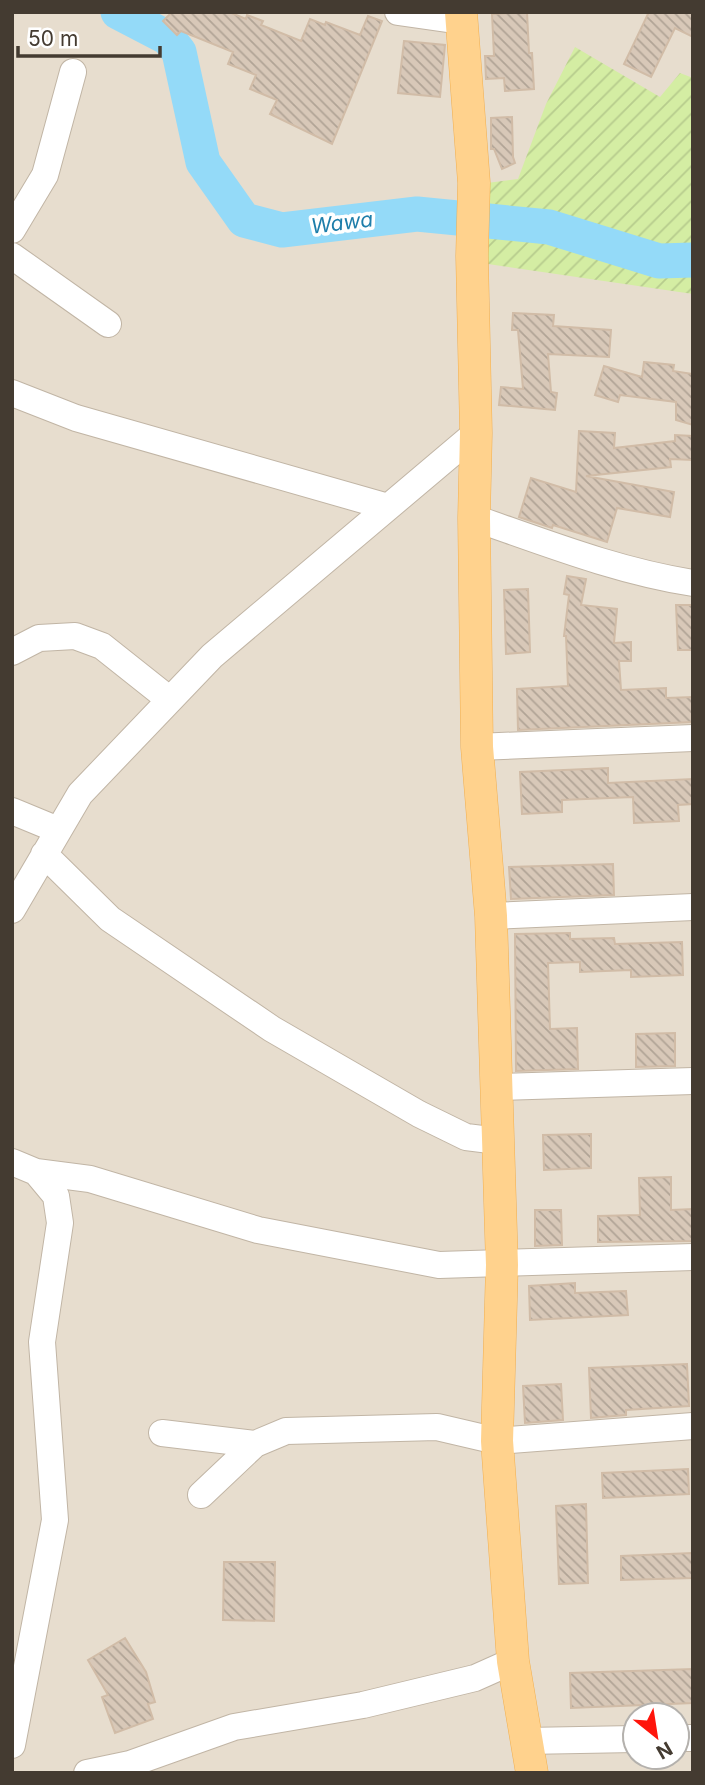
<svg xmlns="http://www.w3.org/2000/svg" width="705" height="1785" font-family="Inter,sans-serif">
  <defs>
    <pattern id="garden-furrows" width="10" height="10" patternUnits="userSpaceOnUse" patternTransform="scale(1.75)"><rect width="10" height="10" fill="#d4eda3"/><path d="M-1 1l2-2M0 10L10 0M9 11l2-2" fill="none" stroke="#b7cc8d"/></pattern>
    <pattern id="building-back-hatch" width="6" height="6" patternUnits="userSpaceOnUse" patternTransform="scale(1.75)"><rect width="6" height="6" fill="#d8c8b8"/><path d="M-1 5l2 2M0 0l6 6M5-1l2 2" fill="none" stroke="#b1a496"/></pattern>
  </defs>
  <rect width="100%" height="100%" fill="#f3ebe0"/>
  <path fill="#e7ddce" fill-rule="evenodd" d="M12 12H693V1773H12ZM635 1715H677V1757H635Z"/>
  <path fill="url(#garden-furrows)" d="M575 47 660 97 680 73 693 78V294L488 264 487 183 518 179 546 104Z"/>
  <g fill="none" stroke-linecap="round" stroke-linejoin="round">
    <path stroke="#94daf8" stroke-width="35" d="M118 12 168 38 179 52 203 162 244 220 282 230 417 214 549 227 659 261 693 260"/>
  </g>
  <path fill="url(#building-back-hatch)" stroke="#d1bca7" stroke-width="2" d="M172 12H229L246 19 247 15 263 21 261 25 301 41 310 19 325 25 326 22 360 35 368 16 382 21 332 144 270 114 277 100 250 89 256 75 228 64 233 52 181 31 177 35 163 21Z
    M527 12 529 53H532L534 89 505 91 504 78 486 79 485 56H494L492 14Z
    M644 12H693V37L675 28 651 77 624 64 648 14Z
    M404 41 445 45 440 97 398 93Z
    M512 117 513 157 515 163 502 169 494 149H491V118Z
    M513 313 554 315 553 326 611 330 609 357 548 354 551 392 557 393 555 410 499 405 501 387 523 389 518 330H512Z
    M644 362 674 365 673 371 693 374V425L676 420V402L620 395 618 402 595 395 604 366 642 377Z
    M579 431 615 433 614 448 675 441V435L693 436V460L670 459 671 467 586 476 674 492 670 517 617 508 607 542 553 525 552 528 519 517 531 478 576 492Z
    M567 576 586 579 581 605 617 609 614 643 631 642V661H619L621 690 666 688V698L693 697V722L518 730 517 689 568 686 566 636H564L569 595 564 594Z
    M528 589 530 652 506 654 504 590Z
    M676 605H693V650H678Z
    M608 768V783L693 779V804L678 805 679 821 634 823 633 797 562 800V812L522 814 520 772Z
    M613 864 614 895 511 899 509 867Z
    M570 933V939L614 938 615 944 682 942 683 975 631 977V970L580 972V962L548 963 550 1029 577 1028 578 1069 516 1071 515 934Z
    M675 1033V1066L636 1067V1034Z
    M591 1134V1168L544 1170 543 1135Z
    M671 1177V1210L693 1209V1241L598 1242V1216L640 1215 639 1178Z
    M535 1210H561L562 1245 535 1246Z
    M575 1283V1293L626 1291 628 1315 530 1320 529 1286Z
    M687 1364 689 1406 626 1410V1415L591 1418 589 1368Z
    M561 1384 563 1420 525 1423 523 1386Z
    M688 1469 689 1494 603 1498 602 1473Z
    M586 1504 588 1583 559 1584 556 1506Z
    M692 1553 693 1578 621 1580V1556Z
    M224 1562H275L274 1621 223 1620Z
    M125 1638 146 1672 155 1702 148 1704 153 1719 115 1733 102 1697 108 1695 88 1660Z
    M693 1669V1703L571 1708 570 1673Z"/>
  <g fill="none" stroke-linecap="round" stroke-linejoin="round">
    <g stroke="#c1b5a5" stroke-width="28">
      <path id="minor" d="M398 12 461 21
        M12 230 45 175 73 72
        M12 256 108 324
        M12 393 76 418 388 507
        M474 518C546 543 617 571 693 583
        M12 652 39 638 75 636 102 646 170 700
        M477 747 693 738
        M12 811 58 830
        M44 854 110 919 272 1029 419 1114 466 1137 498 1141
        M12 910 80 794 212 656 476 433
        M491 916 693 907
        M496 1087 693 1081
        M12 1162 36 1172 56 1196 60 1223 42 1342 55 1520 12 1745
        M36 1172 90 1179 258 1230 439 1265 693 1257
        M162 1433 255 1444
        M201 1495 255 1444 286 1431 437 1427 497 1441 693 1426
        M677 1738H693
        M525 1741 635 1739
        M87 1773 130 1764 234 1727 363 1705 475 1678 513 1661"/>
    </g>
    <g stroke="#f1af50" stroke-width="33">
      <path id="major" d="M461 12 474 183 472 256 476 433 474 518 477 747 491 916 502 1265 497 1441 513 1661 532 1773"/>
    </g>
    <use href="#minor" stroke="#fff" stroke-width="26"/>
    <use href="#major" stroke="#ffd28d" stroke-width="32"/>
  </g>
  <g text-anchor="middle" stroke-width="7" stroke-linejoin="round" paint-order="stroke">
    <g font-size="21" font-style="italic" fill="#1e7eaa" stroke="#fff">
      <text transform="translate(342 223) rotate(-7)" y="7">Wawa</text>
    </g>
  </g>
  <rect width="705" height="1785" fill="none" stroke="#443b31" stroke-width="28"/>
  <g transform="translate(656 1736) rotate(150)"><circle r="33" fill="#ffffff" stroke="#b4b1ad" stroke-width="2"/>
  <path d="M0-5L12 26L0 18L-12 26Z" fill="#ff150b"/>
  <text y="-10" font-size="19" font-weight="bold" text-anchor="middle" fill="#443b31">N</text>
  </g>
  <path d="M18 46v10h142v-10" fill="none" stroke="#443b31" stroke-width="3.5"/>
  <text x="28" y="46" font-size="21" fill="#443b31" stroke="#ffffff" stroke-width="5" paint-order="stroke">50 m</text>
</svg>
